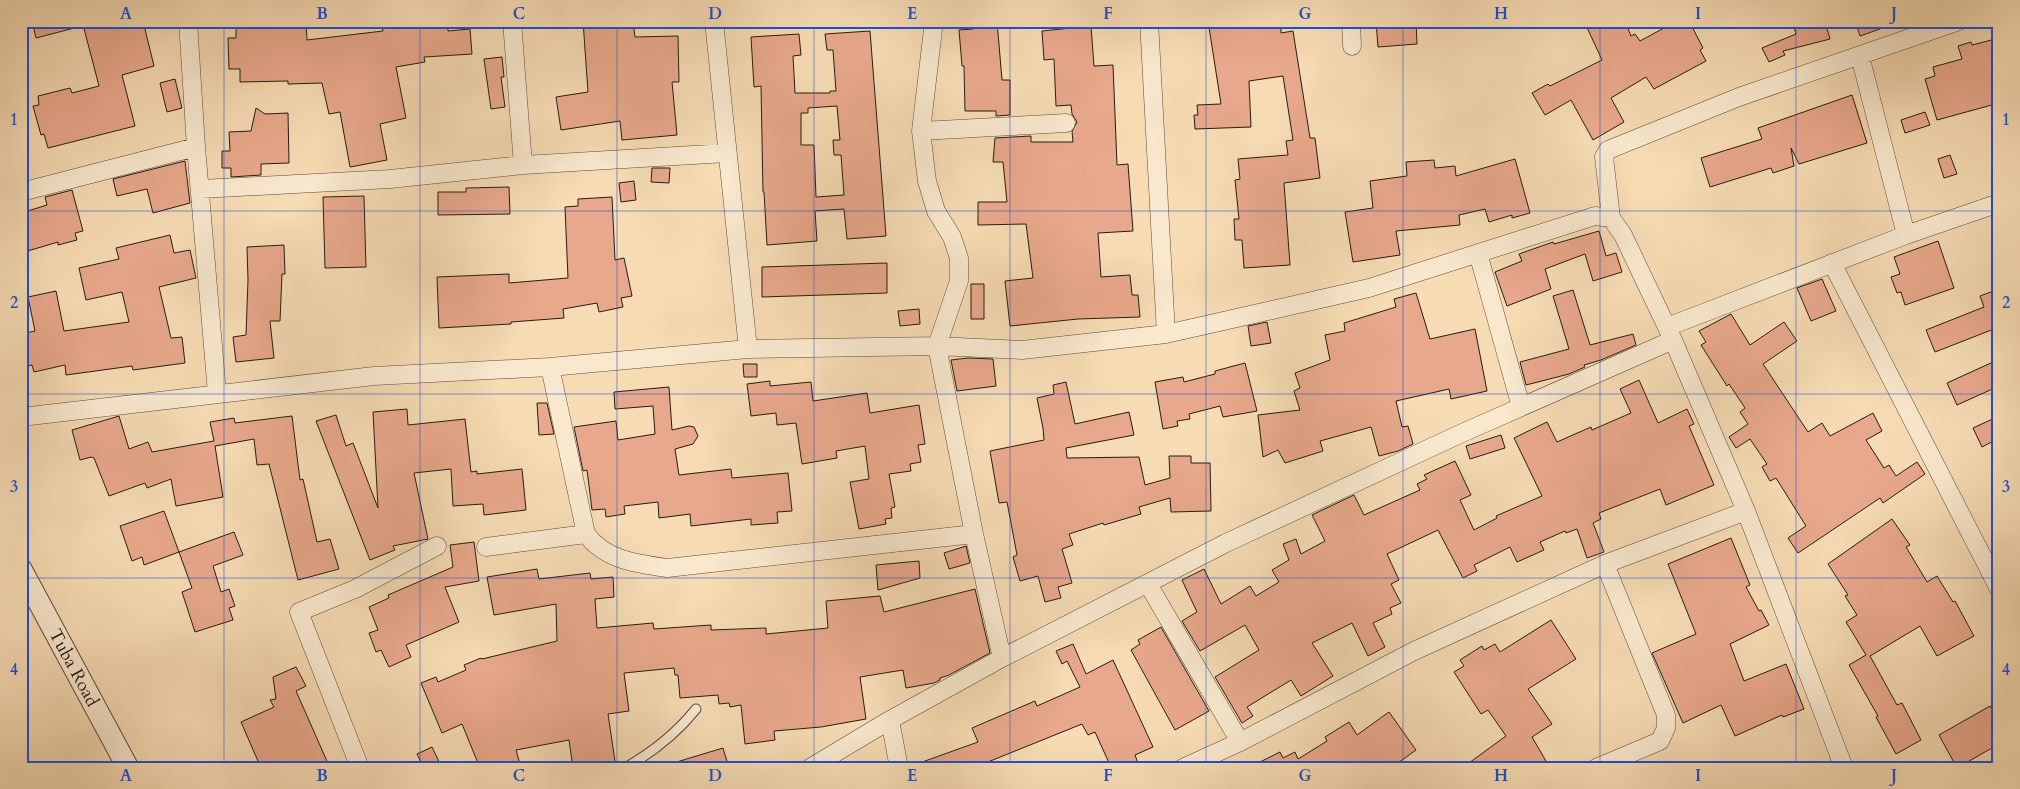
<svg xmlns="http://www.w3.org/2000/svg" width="2020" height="789" font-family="Cardo,serif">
  <rect width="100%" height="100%" fill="#f6dbb3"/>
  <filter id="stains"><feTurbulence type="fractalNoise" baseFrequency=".004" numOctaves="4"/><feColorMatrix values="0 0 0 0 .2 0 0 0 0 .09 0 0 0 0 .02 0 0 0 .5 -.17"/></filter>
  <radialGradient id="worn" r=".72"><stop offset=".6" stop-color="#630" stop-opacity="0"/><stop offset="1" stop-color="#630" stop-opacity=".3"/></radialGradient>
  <path fill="#e8a88b" stroke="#261b15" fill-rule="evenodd" d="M32 21H82V26L36 38Z
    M82 21H143L154 66 122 75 135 126 48 148 44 134 41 135 33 106 39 105 38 96 70 88 72 93 99 86Z
    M306 21 307 40 383 31 381 21H418L419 26 448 23V31L470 29 472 54 424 57 425 62 396 67 406 118 380 124 387 160 350 167 340 112 329 114 322 83 288 84V81L240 82V69H229L228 38H236V22Z
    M583 21H633L635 37 678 36 679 82H672L677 135 622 140 620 121 561 130 556 97 588 92Z
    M973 21H997L1002 80H1010V115L996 116V111H965L964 66H962L959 30 973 29Z
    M1208 21H1281V33L1293 31 1310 138H1315L1320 178 1284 183 1290 265 1244 268 1242 240H1235L1234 219H1239L1235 180 1240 179 1238 159 1288 155 1286 141 1293 140 1283 76 1249 81 1251 127 1195 129 1194 115H1198L1197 105 1221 104Z
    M1376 21H1416L1417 44 1378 47Z
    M1584 21H1625L1631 36 1635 34 1640 41 1677 21H1689L1703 48 1700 50 1706 61 1654 89 1646 77 1611 98 1624 122 1593 140 1571 100 1545 115 1532 93 1548 84 1550 86 1602 60Z
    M1792 21H1825L1830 39 1783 51 1785 55 1769 62 1762 48 1796 34Z
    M1855 21H1896L1897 23 1860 36Z
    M1091 26 1094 66 1113 65 1117 165 1128 164 1133 231 1098 233 1101 277 1130 275 1132 295H1138L1140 317 1078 319 1010 326 1005 281 1033 278 1026 224 978 225V202H1007L1003 162H993L995 138 1031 136V142H1073L1072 131 1077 122 1072 114 1071 105 1056 106 1054 59 1044 60 1042 31Z
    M870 31 886 236 847 239 844 209 815 211 817 241 767 245 764 192H763L761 86 754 87 751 37 799 34 801 55 793 56 795 93H830V91H836L833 50H827L825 34ZM837 106 840 140H833L834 155H841L844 195 816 197 814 145H801V113H808V108Z
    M1999 38V103L1937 120 1925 79 1935 76 1933 67 1962 59 1958 46 1971 42 1972 45Z
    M502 57 504 77H501L505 107 491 109 484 59Z
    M175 79 182 108 167 112 160 83Z
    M1852 95 1867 143 1799 164 1791 148 1794 166 1773 173 1771 168 1710 187 1701 158 1762 139 1758 128Z
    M256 108 265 114 288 113 289 163 261 164V175L231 177V168H222V151H230L229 132 251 131Z
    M1925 112 1930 125 1905 133 1901 120Z
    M1950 155 1957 174 1944 178 1938 159Z
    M1515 159 1530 213 1512 218V215L1489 222 1485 209 1459 215 1460 225 1396 231 1400 255 1353 262 1345 212 1373 208 1370 181 1407 176 1406 162 1434 160 1435 168 1455 166 1456 176Z
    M185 161 190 203 153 213 147 189 117 196 113 179Z
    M652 168H670L669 183 651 182Z
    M634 181 636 200 621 202 619 183Z
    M509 187 510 214 438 215V192H466V188Z
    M72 190 83 231 75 233 77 240 58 245V242L21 253V213L47 205 45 197Z
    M364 196 366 267 325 268 323 197Z
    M612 197 615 260 624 258 632 296 621 298 623 307 599 312 597 303 563 309 564 318 511 322V324L439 328 437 277 509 274V283L568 278 565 207 578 206V199Z
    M1599 231 1606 256 1616 253 1622 272 1593 281 1585 254 1545 269 1551 289 1507 306 1495 272 1522 261 1519 254 1553 242 1554 244Z
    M170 235 174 253 190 250 196 278 159 287 171 338 182 337 185 363 133 370 132 366 66 375 65 365 34 372 32 365 21 368V334L35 331 28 297 56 291 64 331 129 322 122 292 86 300 79 268 119 259 116 248Z
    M1938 241 1954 288 1905 305 1901 292 1897 293 1891 277 1900 274 1894 257Z
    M284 245 285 274H282L280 321H270L274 358 236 362 233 337 246 335 248 280 247 247Z
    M887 263V293L762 297V267Z
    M1822 279 1836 311 1811 321 1797 288Z
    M971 284H984V319H971Z
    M1999 289V327L1935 352 1926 330 1984 307 1980 296Z
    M1573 290 1590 345 1633 334 1636 345 1601 360 1584 365 1585 367 1569 374 1526 385 1520 362 1569 349 1553 296Z
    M1416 293 1430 339 1475 329 1487 391 1451 399 1449 389 1396 401 1402 427 1408 426 1413 444 1398 451 1379 456 1371 427 1320 441 1323 451 1285 463 1278 450 1263 457 1258 415 1300 410 1294 391 1300 388 1295 373 1330 360 1325 335 1345 331 1344 323 1396 307 1394 299Z
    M919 309 920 324 900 326 898 311Z
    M1731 314 1750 345 1784 322 1797 341 1763 364 1808 432 1822 423 1830 436 1873 413 1882 431 1866 440 1884 468 1889 465 1896 476 1917 462 1925 474 1883 503 1880 498 1798 553 1788 538 1806 526 1776 478 1770 481 1762 467 1767 464 1750 439 1736 448 1729 437 1748 424 1740 412 1745 408 1729 384 1727 386 1701 345 1706 342 1699 331Z
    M1267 322 1271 343 1251 346 1248 326Z
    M968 358 993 359 996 386 957 391 951 360Z
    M1993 362 1999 374V386L1957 405 1947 383Z
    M1245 363 1257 411 1223 417 1220 406 1189 414 1190 419 1177 421 1178 426 1163 429 1155 382 1183 377 1184 382 1215 374V371Z
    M743 364H757V377H744Z
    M1639 380 1658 423 1687 409 1694 424 1689 426 1714 485 1666 505 1660 489 1599 513 1601 519 1593 523 1604 552 1587 558 1577 529 1566 533 1565 531 1540 542 1544 550 1517 562 1510 547 1474 565 1477 571 1463 578 1438 530 1387 554 1399 580 1391 584 1401 603 1390 608 1392 614 1373 623 1385 647 1368 656 1352 623 1312 643 1333 676 1301 696 1291 680 1247 707 1253 716 1242 723 1215 677 1259 650 1245 625 1200 651 1182 621 1197 612 1182 580 1204 569 1221 604 1250 586 1256 596 1279 582 1272 570 1289 560 1283 544 1296 539 1301 554 1325 541 1312 515 1354 495 1364 515 1420 490 1417 484 1427 479 1424 475 1455 461 1471 495 1460 500 1474 530 1497 518 1496 516 1542 496 1514 438 1547 422 1557 442 1591 427 1592 430 1631 413 1620 389Z
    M770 381V386L811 382 813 401 867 393 870 413 919 405 925 444 918 445 921 462 910 464 911 471 889 474 895 507 891 508 892 518 885 519 886 524 859 529 850 482 869 479 865 446 836 451 837 458 802 464 796 423 777 425 776 413 751 416 747 384Z
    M1066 382 1075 424 1129 412 1134 435 1066 448 1067 458 1139 457 1145 485 1170 478 1169 456H1191V463H1210L1211 511 1171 512 1170 498 1139 507 1141 514 1104 525 1103 523 1069 534 1073 545 1062 549 1072 583 1058 587 1061 598 1045 602 1038 576 1020 581 1013 557 1017 555 1007 502 999 503 990 451 1044 440 1043 428 1037 398 1054 394 1053 385Z
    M669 387 672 430 689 426 694 427 698 436 693 444 675 449 679 475 731 469 732 478 788 473 792 511 777 512 778 523 751 525V519L691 526 690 514 659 518 658 502 624 506 625 514 606 517 605 509 592 510 587 470 583 471 574 427 616 421 618 440 655 434 653 406 615 409 614 392Z
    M537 403H547L554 434 539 435Z
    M407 409 408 425 465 419 471 472 477 471V474L522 469 526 510 484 515 483 504 453 506 451 469 414 473 428 539 393 546 395 550 370 560 316 421 336 415 346 446 353 443 378 508 373 412Z
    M119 416 129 449 148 442 152 452 214 441 210 422 234 418 235 423 292 416 300 480 303 479 317 542 330 539 339 569 298 580 269 464 257 465 254 439 215 446 223 497 176 506 171 479 147 488 145 483 109 496 94 458 91 457 80 460 72 430Z
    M1999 416V438L1982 447 1973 428Z
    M1501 435 1505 448 1470 459 1466 446Z
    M164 511 179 552 144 565 142 557 132 561 120 526Z
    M1892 519 1910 545 1906 547 1927 582 1937 576 1953 602 1955 601 1974 636 1937 656 1920 626 1870 656 1897 705 1902 703 1921 740 1896 754 1876 717 1878 716 1849 665 1866 655 1846 622 1857 615 1845 596 1848 595 1828 564Z
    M234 532 243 555 213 566 221 592 229 589 235 606 229 608 233 620 195 632 182 592 192 588 179 552Z
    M1731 538 1750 585 1746 587 1759 611 1761 610 1769 625 1730 644 1744 681 1786 664 1804 709 1783 717 1782 715 1735 736 1721 705 1683 723 1652 653 1696 634 1668 564Z
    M474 542 479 581 445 587 459 622 406 645 411 657 389 667 381 650 376 652 369 633 378 630 369 607 389 598 388 595 453 567 450 545Z
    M966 546 970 563 949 569 944 553Z
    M919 561 920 578 878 590 876 565Z
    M537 569 539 579 590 573 591 579 613 577 614 597 595 599 597 628 653 623 654 629 711 625V630L766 628V634L828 628 826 601 880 596 884 612 975 589 990 653 949 675 940 678V680L934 683 906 688 903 670 860 677 866 719 821 727 774 731 775 740 745 744 741 705 730 707 729 703 719 704 718 695 680 698 678 675H675L674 668 624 673 629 711 608 714 616 768H573L569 740 516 750 521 768H480L462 724 442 733 421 683 436 677 438 682 466 670 464 665 481 658 482 659 557 641 556 604 494 615 487 577Z
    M1551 620 1576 659 1528 689 1552 724 1532 737 1550 768H1462L1506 736 1488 710 1481 714 1454 672 1464 666 1460 660 1482 646 1484 650 1495 644 1500 652Z
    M1161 627 1209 711 1175 730 1131 650 1140 644 1138 640Z
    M1073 644 1086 674 1113 660 1153 747 1135 755 1138 763 1129 768H1117L1110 765 1095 732 1088 735 1082 724 973 768H912L911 766 978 742 972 728 1035 701 1037 706 1080 687 1067 661 1062 664 1056 651Z
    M296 667 306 686 296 691 330 768H261L241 722 274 707 270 700 276 699 273 677Z
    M1990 706 1999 722V744L1957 768 1939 735Z
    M1389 712 1416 750 1391 768H1248L1280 752 1283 758 1295 752 1298 759 1327 741 1325 737 1349 722 1357 735Z
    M432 747 442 768H424L417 754Z
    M723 748 729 768H671L670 764Z"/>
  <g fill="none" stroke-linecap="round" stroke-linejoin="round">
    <g stroke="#5a4b3c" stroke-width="11">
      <path id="service" d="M625 768C653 752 676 734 696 709"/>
    </g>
    <g stroke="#5a4b3c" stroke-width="19">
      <path id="minor" d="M188 21 196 147 217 393
        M512 21 523 165
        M714 21 748 349
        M934 21 921 131 927 181 936 211 952 237 959 258V281L937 346 974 534 1002 658
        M1149 21 1166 334
        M1351 21 1352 46
        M1860 56 1906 235
        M921 131 1066 123
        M201 189 390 179 523 165 727 153
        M21 192 196 147
        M1611 218 1604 157 1608 150 1739 97 1959 21
        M1478 253 1521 407
        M1832 263 1999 589
        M1667 327 1906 235 1999 203
        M550 367 586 534C605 560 637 564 667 568L974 534
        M21 417 374 376 550 367 748 349 937 346 1022 350 1166 334 1369 288 1595 216 1611 218 1623 235 1673 340 1746 511 1844 768
        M486 547 586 534
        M1148 584 1240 742
        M890 720 899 768
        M360 768 299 612 355 589 437 546
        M810 768 890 720 1002 658 1226 543 1460 434 1673 340
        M1183 768 1240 742 1414 651 1605 564 1746 511
        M1596 768 1660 741 1666 728V715L1605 564"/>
    </g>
    <g stroke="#5a4b3c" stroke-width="23">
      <g id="tertiary">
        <path id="s1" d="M21 569 128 768"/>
      </g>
    </g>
    <use href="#service" stroke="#f9e8ce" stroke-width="9"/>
    <use href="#minor" stroke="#f9e8ce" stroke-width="18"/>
    <use href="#tertiary" stroke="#f9e8ce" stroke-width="21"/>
  </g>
  <path fill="none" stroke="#1d4ed8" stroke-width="1" stroke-opacity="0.55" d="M224 21V768M420 21V768M617 21V768M814 21V768M1010 21V768M1206 21V768M1403 21V768M1600 21V768M1796 21V768M21 211H1999M21 394H1999M21 578H1999"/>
  <g text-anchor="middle" stroke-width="4" stroke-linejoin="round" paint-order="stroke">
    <g font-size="18" fill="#261b15" stroke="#f9e8ce">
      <text dy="6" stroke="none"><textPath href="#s1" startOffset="112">Tuba Road</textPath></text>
    </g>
  </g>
  <rect width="2020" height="789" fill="none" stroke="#f6dbb3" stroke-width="55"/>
  <rect x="28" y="28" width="1964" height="734" fill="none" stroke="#1d4ed8" stroke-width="2"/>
  <g font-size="16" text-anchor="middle" font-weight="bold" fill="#1d4ed8">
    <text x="126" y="19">A</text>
    <text x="322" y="19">B</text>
    <text x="519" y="19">C</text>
    <text x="715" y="19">D</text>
    <text x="912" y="19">E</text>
    <text x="1108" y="19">F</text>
    <text x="1305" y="19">G</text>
    <text x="1501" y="19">H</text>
    <text x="1698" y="19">I</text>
    <text x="1894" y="19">J</text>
    <text x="14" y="125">1</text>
    <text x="2006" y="125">1</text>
    <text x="14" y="308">2</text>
    <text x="2006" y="308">2</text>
    <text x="14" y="492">3</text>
    <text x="2006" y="492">3</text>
    <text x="14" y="675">4</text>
    <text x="2006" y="675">4</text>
    <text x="126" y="781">A</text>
    <text x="322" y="781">B</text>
    <text x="519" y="781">C</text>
    <text x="715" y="781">D</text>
    <text x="912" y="781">E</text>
    <text x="1108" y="781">F</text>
    <text x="1305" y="781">G</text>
    <text x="1501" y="781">H</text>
    <text x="1698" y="781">I</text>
    <text x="1894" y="781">J</text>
  </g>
  <rect width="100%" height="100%" filter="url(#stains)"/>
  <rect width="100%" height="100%" fill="url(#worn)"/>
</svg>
